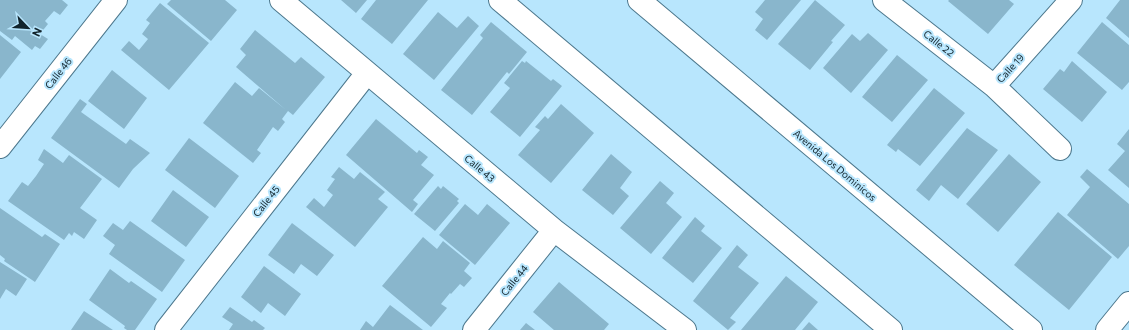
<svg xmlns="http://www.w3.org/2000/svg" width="1129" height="330" font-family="Commissioner,sans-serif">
  <rect width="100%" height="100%" fill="#b8e6fd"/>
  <path fill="#89b6cc" d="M0 0H62L68 5 60 15 54 11 45 21 48 24 40 34 48 39 40 49 35 46 32 50 15 36 12 40 0 31Z
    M171 0H225L237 10 211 41 167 4Z
    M341 0H367L356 13Z
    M376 0H428L392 44 361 19Z
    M765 0H801L767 40 755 30 763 19 755 12Z
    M815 0 845 25 831 41 833 42 810 70 778 44Z
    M949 0H1009L1014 4 988 34 948 1Z
    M1120 0H1129V38L1106 18Z
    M160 3 209 43 169 90 121 50 129 41 139 50 148 39 142 34 150 23 146 20Z
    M438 12 457 28 468 16 479 26 434 80 403 54Z
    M491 22 527 52 509 74 507 72 472 115 441 90 483 38 480 35Z
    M1102 22 1129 45V82L1122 90 1077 53Z
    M255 30 295 63 301 57 325 77 293 115 288 111 282 119 285 122 278 131 273 127 257 150 261 153 253 163 203 123 235 82 252 96 259 88 286 110 236 67 246 55 240 49Z
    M868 33 888 50 851 93 823 68 852 34 860 41Z
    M0 35 21 52 0 79Z
    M897 55 928 80 892 122 862 97Z
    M522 61 525 63 526 61 551 81 553 79 562 86 520 137 490 112 510 88 504 83Z
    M1072 61 1107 92 1082 122 1043 89 1060 69 1064 72Z
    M112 70 147 98 124 129 88 101Z
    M934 88 965 113 920 166 898 149 896 152 887 145Z
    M80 99 87 104 81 112 126 144 130 139 150 153 133 169 119 188 51 138Z
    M561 104 594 133 551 183 518 155 540 130 535 127 545 116 548 119Z
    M376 119 417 153 419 150 428 157 421 165 434 175 413 200 418 204 412 212 346 155Z
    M967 128 998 150 958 199 941 185 929 201 916 190Z
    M1129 129V188L1108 170 1125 151 1117 144Z
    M189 138 239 176 215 208 165 170Z
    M44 149 63 163 69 155 102 179 80 208 97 220 84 239 74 232 72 236 69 233 64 240 8 201 22 182 28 186 36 176 44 164 38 160Z
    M611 154 632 172 620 188 629 196 613 215 582 190Z
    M1009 154 1041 182 998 232 966 204Z
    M339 167 354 179 360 172 385 192 378 199 388 207 355 247 306 207 314 198 324 207 333 195 327 190 335 179 331 177Z
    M1087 169 1129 204V246L1118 259 1067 215 1090 187 1080 177Z
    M660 181 674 193 666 203 682 217 651 254 620 228Z
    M438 186 441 189 443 186 459 199 457 201 459 203 435 231 414 214Z
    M173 190 209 217 186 247 151 221Z
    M465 204 478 215 487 204 510 223 475 265 439 235Z
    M0 208 42 237 45 234 60 244 35 282 4 261 5 259 0 255Z
    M1058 212 1112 257 1069 310 1014 265Z
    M695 217 705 226 701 231 722 248 693 283 662 258Z
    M130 221 185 260 162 292 109 254 115 245 103 236 113 223 123 230Z
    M292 223 334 255 317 276 301 264 294 274 268 255Z
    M423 237 437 249 443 241 470 263 464 271 472 278 464 287 460 284 451 294 450 293 441 304 447 308 431 327 382 286Z
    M737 245 748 255 738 267 759 283 730 318 736 322 728 330 693 301Z
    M0 262 27 279 16 296 6 289 0 299Z
    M264 266 301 294 285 316 268 303 261 313 241 297Z
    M110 269 129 283 131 281 157 299 135 330H127L124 328 125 326 89 300Z
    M786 276 818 302 795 330H741Z
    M559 282 609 324 604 330H554L533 312Z
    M390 305 423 330H360L366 321 373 327Z
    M230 307 252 322 254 320 265 328 263 330H229L233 324 222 317Z
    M84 311 113 330H71Z
    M809 322 818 330H802Z
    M526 323 535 330H520Z"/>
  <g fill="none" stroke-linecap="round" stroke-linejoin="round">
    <g stroke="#4d788d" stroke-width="24">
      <path id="street" d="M281 0 554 230 685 330
        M500 0 891 330
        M639 0 1031 330
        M884 0 994 86 1060 149
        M994 86 1071 0
        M0 147 116 0
        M166 330 367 73
        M474 330 554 230
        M1107 330 1129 303"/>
    </g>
    <use href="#street" stroke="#fff" stroke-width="22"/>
  </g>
  <g text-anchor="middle" stroke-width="4" stroke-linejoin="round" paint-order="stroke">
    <g font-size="10" fill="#12242c" stroke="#b8e6fd">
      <text transform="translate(939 43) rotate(38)" y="4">Calle 22</text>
      <text transform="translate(1010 68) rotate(-48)" y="4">Calle 19</text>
      <text transform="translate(58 73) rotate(-52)" y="4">Calle 46</text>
      <text transform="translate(835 165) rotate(40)" y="4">Avenida Los Dominicos</text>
      <text transform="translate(480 168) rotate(40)" y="4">Calle 43</text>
      <text transform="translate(266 201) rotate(-52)" y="4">Calle 45</text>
      <text transform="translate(514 280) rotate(-51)" y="4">Calle 44</text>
    </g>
  </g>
  <g transform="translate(28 28) rotate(115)" stroke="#b8e6fd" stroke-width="3" paint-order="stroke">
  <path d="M0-3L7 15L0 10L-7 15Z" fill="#12242c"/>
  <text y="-6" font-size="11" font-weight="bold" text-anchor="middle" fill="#12242c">N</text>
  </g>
</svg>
